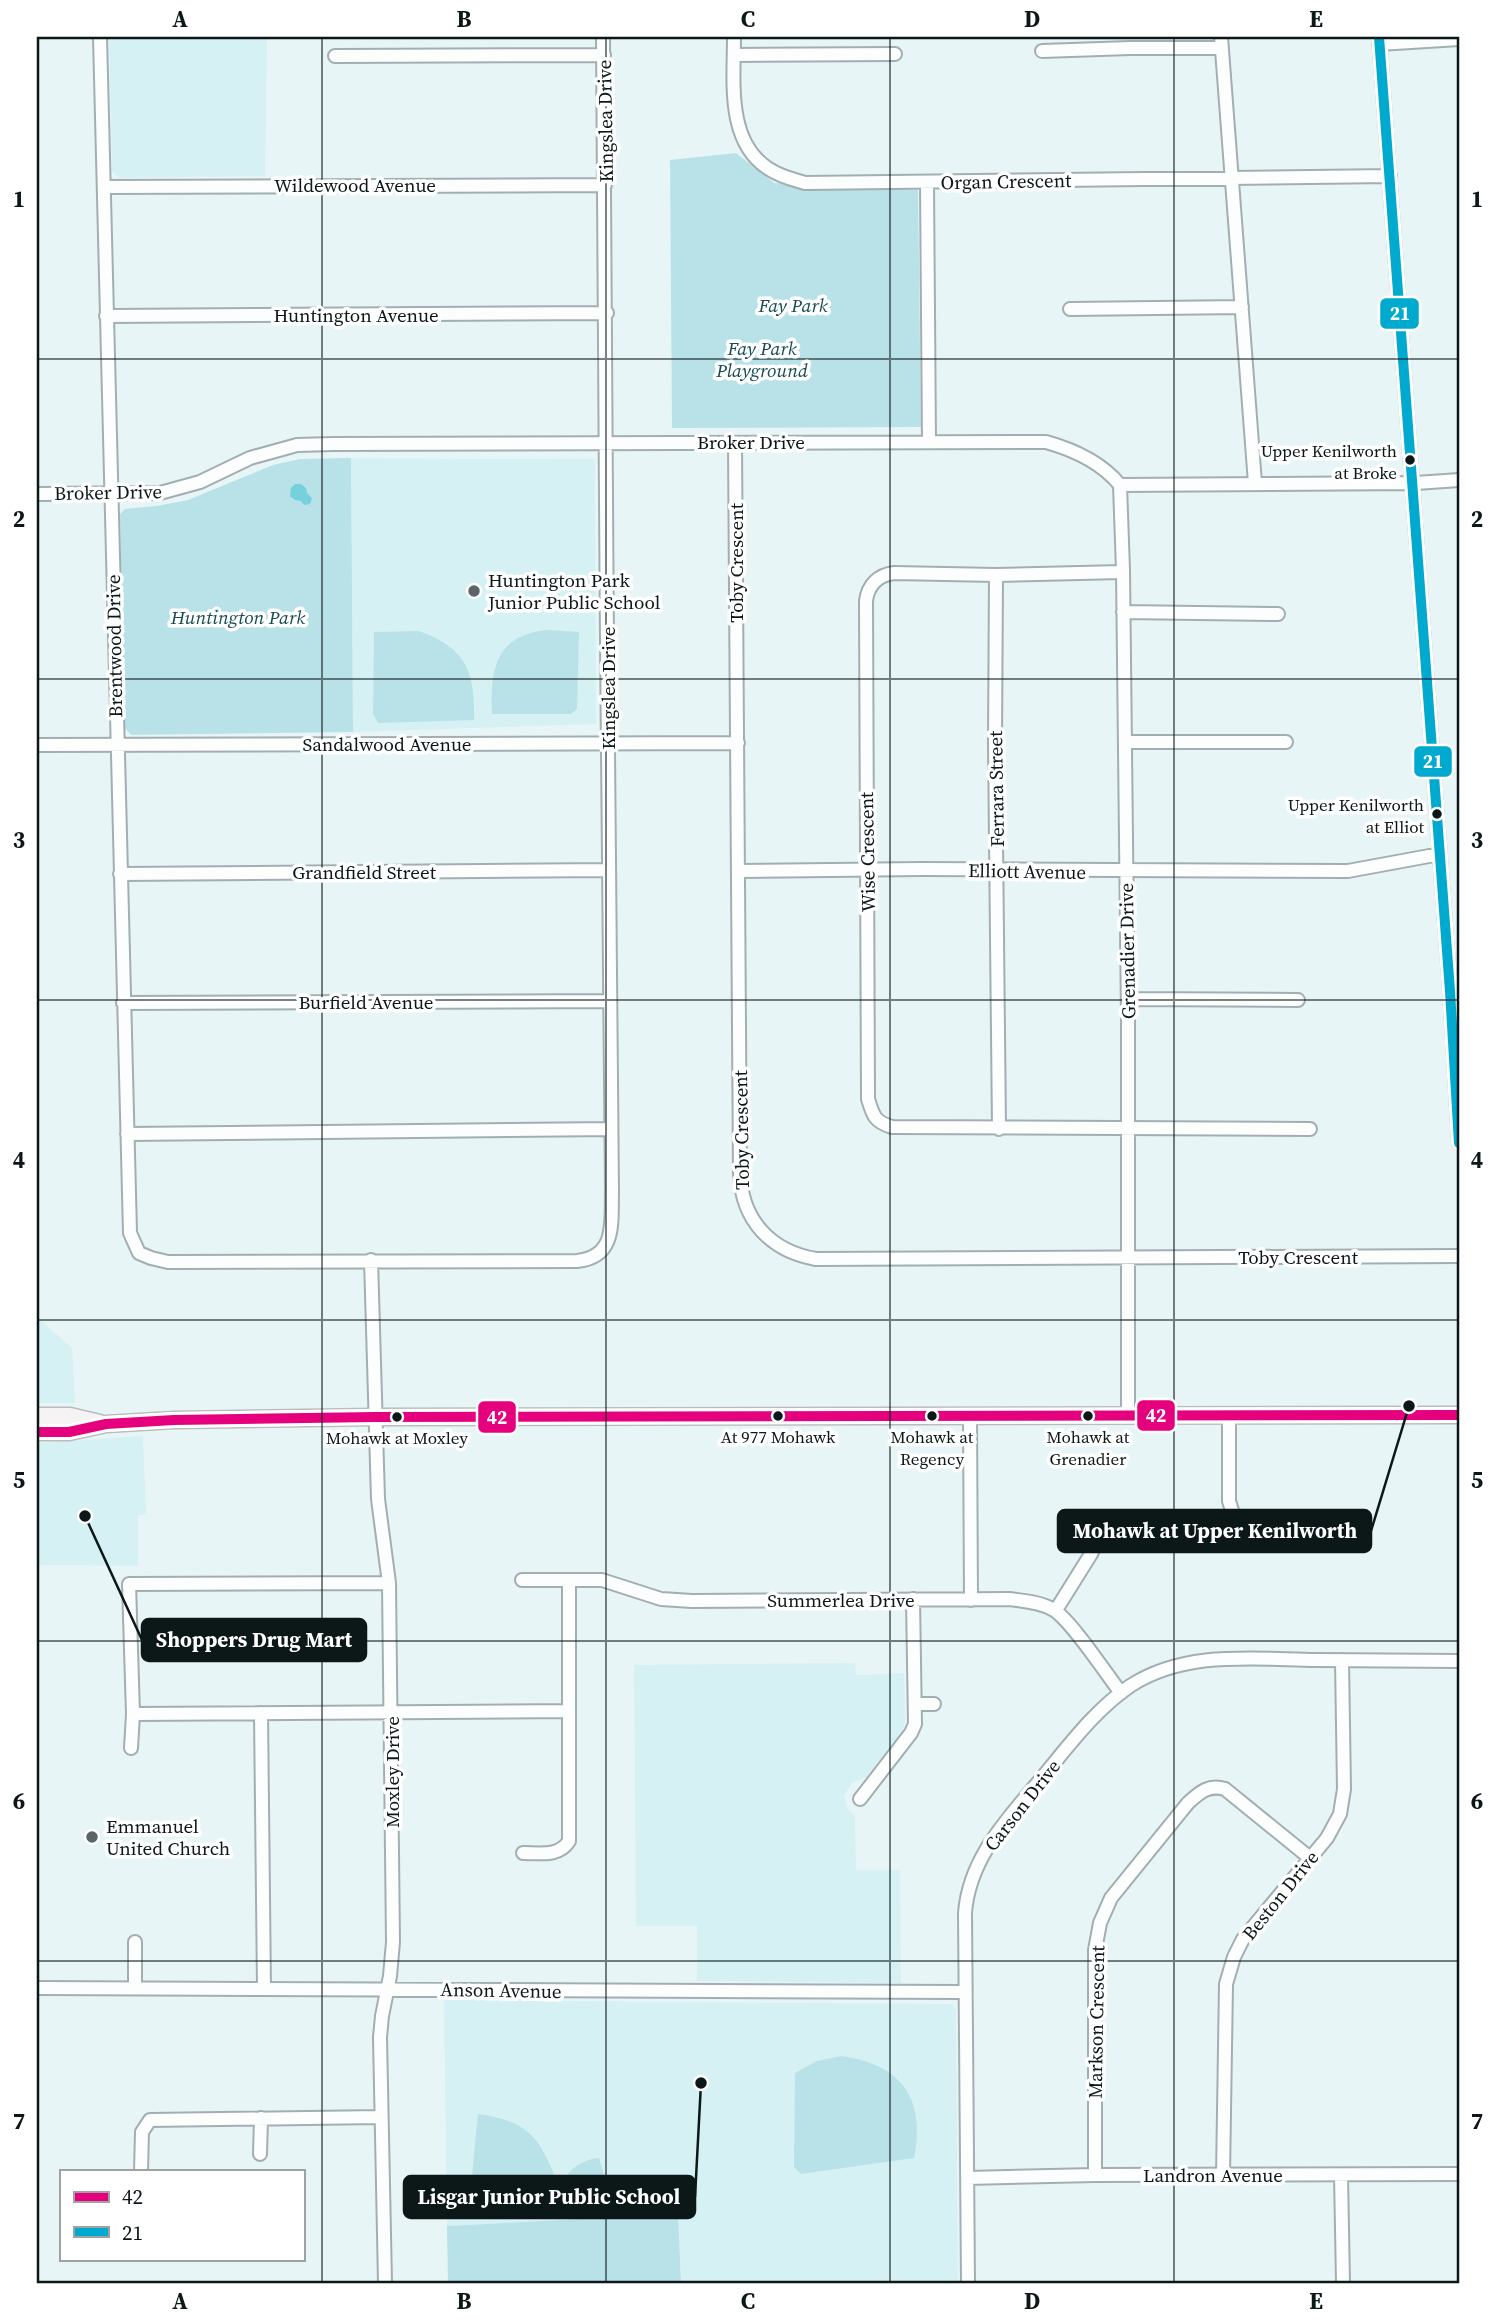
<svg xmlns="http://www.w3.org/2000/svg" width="1496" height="2320" font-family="'Source Serif 4',serif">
  <rect width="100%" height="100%" fill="#e8f5f7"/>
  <path fill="#d6f1f4" d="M109 37H267L265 176 118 178 112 171Z
    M351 458 595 459 596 724 353 732Z
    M37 1317 72 1348 75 1403H37Z
    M143 1436 146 1515H138V1566L37 1565V1443Z
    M855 1663 856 1675 904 1673 905 1722 902 1732 866 1777 852 1783 844 1796 848 1810 855 1815 856 1870H900L901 1983 697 1981V1926H636L634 1665Z
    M444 2000 952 2004 956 2010 958 2283H681L678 2214 447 2226Z"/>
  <path fill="#b8e2e8" d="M736 153 774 183 918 190 921 427 672 428 670 160Z
    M351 458 353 732 131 735 125 728 120 514 125 509 156 506 188 500 273 465 300 459Z
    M546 630 579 632 577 709 571 714H492C490 670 495 636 546 630Z
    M419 631C466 648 475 671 474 720L378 723 373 714 374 632Z
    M841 2056C901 2064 926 2098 914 2158L801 2174 794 2167 795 2073 817 2061Z
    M478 2114C523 2121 537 2132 554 2174L474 2200 470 2196Z
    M599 2158 611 2199 608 2203 558 2194C564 2174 577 2160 599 2158Z
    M678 2214 681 2283H448L447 2226Z"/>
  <path fill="#76d1dd" d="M295 484H301L306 488 307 493 312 498 310 504 304 505 301 501 295 500 290 496 291 488Z"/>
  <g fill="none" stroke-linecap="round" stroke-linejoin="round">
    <g stroke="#a3aeb0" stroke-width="16">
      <path id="minor" d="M100 37 130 1233 139 1253 151 1258 168 1262 577 1261C617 1257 611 1222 612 1191 606 806 607 422 603 37
        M734 37C734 81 726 142 769 169 781 177 792 179 805 183L1390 176
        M1221 37 1255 483
        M1379 37 1450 991 1459 1143
        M1379 44 1459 39
        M1042 51 1130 48H1222
        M734 55 895 54
        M335 56 604 55
        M927 182 929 442
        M104 187 605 185
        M1070 309 1242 307
        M106 316 607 313
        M735 443 740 1174C742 1220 770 1251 816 1259L1459 1256
        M1120 485 1123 570 1128 1017V1416
        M37 494 160 493 200 482 250 458 279 450 297 445 333 444 1046 442C1075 450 1101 462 1120 485L1416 483 1459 480
        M1122 572 996 575 894 573C878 575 868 585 866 601L868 1099C873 1116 875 1122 892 1127L1310 1129
        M996 575 995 743 999 1129
        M1123 612 1278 614
        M1125 742H1286
        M37 745 738 743
        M739 871 922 869 1348 871 1440 854
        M120 874 607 870
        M1128 999 1298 1000
        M123 1003 609 1001
        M127 1134 611 1129
        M371 1260 378 1499 389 1583 393 1942 390 1976 382 2016 380 2037 385 2283
        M970 1415 971 1600
        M1229 1416V1501L1234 1517 1239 1521 1253 1524H1341
        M522 1580H602L661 1599 692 1601 1010 1599C1023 1601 1040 1602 1052 1609 1069 1617 1107 1675 1121 1693
        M1056 1610 1091 1554 1098 1539 1100 1517
        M915 1704H934
        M261 1713 264 1988
        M133 1714 569 1711
        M131 1748 133 1714 129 1584 389 1583
        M860 1799 911 1733 915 1724 913 1599
        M523 1853C540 1853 559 1857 569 1841V1581
        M135 1942V1987
        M37 1988 964 1992
        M260 2154 261 2118
        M141 2171 142 2132 150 2120 381 2117
        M1095 2175V1950L1100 1923 1111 1898 1188 1803C1199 1793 1208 1784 1225 1789L1310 1858
        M1341 2175 1343 2283
        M1223 2176 1226 1984 1234 1957 1243 1939 1327 1838 1340 1814 1344 1789 1342 1660
        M967 2178 1095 2175 1459 2174
        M968 2283 965 1913C969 1861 1003 1824 1035 1786 1065 1751 1092 1712 1130 1686 1185 1650 1254 1659 1316 1660 1364 1660 1411 1661 1459 1661"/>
    </g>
    <g stroke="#bbbbbc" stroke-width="19">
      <path id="major" d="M37 1416H70L100 1423
        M37 1432H69L106 1424 174 1420 375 1417 1459 1415"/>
    </g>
    <use href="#minor" stroke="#fcfefe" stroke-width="12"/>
    <use href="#major" stroke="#f5f3f4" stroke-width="16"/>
    <g stroke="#fff" stroke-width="16">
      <path id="bus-1" d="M37 1432H69L106 1424 174 1420 375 1417 1459 1415"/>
    </g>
    <g stroke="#fff" stroke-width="16">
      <path id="bus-2" d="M1379 37 1450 991 1459 1143"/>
    </g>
    <use href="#bus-1" stroke="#e5007d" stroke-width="10"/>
    <use href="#bus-2" stroke="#00a9ce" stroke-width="10"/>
  </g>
  <path fill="none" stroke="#0c1718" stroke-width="2" stroke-opacity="0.55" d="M322 37V2283M606 37V2283M890 37V2283M1174 37V2283M37 359H1459M37 679H1459M37 1000H1459M37 1320H1459M37 1641H1459M37 1961H1459"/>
  <g fill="#0c1718" stroke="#fff" stroke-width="2.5">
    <circle cx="1410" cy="460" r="6"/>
    <circle cx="1437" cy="814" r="6"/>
    <circle cx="778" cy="1416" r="6"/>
    <circle cx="932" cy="1416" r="6"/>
    <circle cx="1088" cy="1416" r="6"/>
    <circle cx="397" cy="1417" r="6"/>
  </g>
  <g fill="#596566" stroke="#fff" stroke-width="2.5">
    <circle cx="474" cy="591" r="7"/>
    <circle cx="92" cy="1837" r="7"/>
  </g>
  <g text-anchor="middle" stroke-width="7" stroke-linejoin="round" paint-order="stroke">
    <g font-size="17" fill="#0c1718" stroke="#fff">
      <text x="1397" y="457" text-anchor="end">Upper Kenilworth<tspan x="1397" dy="22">at Broke</tspan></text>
      <text x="1424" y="811" text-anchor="end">Upper Kenilworth<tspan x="1424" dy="22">at Elliot</tspan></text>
      <text x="778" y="1443">At 977 Mohawk</text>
      <text x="932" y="1443">Mohawk at<tspan x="932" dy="22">Regency</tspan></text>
      <text x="1088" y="1443">Mohawk at<tspan x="1088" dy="22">Grenadier</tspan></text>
      <text x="397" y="1444">Mohawk at Moxley</text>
    </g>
    <g font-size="19" fill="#0c1718" stroke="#fff">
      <text transform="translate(605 121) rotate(-91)" y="7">Kingslea Drive</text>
      <text transform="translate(1006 181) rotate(-1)" y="7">Organ Crescent</text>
      <text x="355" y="192">Wildewood Avenue</text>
      <text x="356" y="322">Huntington Avenue</text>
      <text x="751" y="449">Broker Drive</text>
      <text transform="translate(108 492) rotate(-1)" y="7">Broker Drive</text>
      <text transform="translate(736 563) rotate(-90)" y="7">Toby Crescent</text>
      <text transform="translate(114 646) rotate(-91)" y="7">Brentwood Drive</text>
      <text transform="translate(608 688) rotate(-90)" y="7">Kingslea Drive</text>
      <text x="387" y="751">Sandalwood Avenue</text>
      <text transform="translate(996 789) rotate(-91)" y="7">Ferrara Street</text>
      <text transform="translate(867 852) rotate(-91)" y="7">Wise Crescent</text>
      <text transform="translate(1027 871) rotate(1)" y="7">Elliott Avenue</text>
      <text x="364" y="879">Grandfield Street</text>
      <text transform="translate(1127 951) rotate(-91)" y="7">Grenadier Drive</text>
      <text x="366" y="1009">Burfield Avenue</text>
      <text transform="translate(741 1130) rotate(-91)" y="7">Toby Crescent</text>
      <text x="1298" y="1264">Toby Crescent</text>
      <text x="841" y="1607">Summerlea Drive</text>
      <text transform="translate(392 1772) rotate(-90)" y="7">Moxley Drive</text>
      <text transform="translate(1022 1805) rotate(-52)" y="7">Carson Drive</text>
      <text transform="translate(1280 1895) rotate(-51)" y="7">Beston Drive</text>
      <text transform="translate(501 1990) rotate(1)" y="7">Anson Avenue</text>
      <text transform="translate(1096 2022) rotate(-89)" y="7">Markson Crescent</text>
      <text x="1213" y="2182">Landron Avenue</text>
    </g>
    <g font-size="19" font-style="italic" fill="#164b52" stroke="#fff">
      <text x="793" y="312">Fay Park</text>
      <text x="762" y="355">Fay Park<tspan x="762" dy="22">Playground</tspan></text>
      <text x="238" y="624">Huntington Park</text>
    </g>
    <g font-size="19" fill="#0c1718" stroke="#fff" text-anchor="start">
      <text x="488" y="587">Huntington Park<tspan x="488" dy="22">Junior Public School</tspan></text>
      <text x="106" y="1833">Emmanuel<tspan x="106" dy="22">United Church</tspan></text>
    </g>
  </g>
  <path fill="none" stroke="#0c1718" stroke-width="2.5" d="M1409 1406L1371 1531M85 1516L142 1640M701 2083L695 2197"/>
  <g fill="#0c1718" stroke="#fff" stroke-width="2.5">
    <circle cx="1409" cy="1406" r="7"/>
    <circle cx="85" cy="1516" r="7"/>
    <circle cx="701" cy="2083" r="7"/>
  </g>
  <g fill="#0c1718" stroke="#0c1718" stroke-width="2.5">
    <rect x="1058" y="1510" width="313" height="42" rx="7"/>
    <rect x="142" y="1619" width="224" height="42" rx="7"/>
    <rect x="404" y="2176" width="291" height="42" rx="7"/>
  </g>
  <g font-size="21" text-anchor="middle" font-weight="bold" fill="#fff">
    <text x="1215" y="1538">Mohawk at Upper Kenilworth</text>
    <text x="254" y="1647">Shoppers Drug Mart</text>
    <text x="549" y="2204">Lisgar Junior Public School</text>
  </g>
  <g stroke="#fff" stroke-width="2.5">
    <rect x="1379" y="297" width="41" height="33" rx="7" fill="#00a9ce"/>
    <rect x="1413" y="745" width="40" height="33" rx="7" fill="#00a9ce"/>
    <rect x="1136" y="1399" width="40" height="33" rx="7" fill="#e5007d"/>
    <rect x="477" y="1400" width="40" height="34" rx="7" fill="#e5007d"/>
  </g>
  <g font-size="19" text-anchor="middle" font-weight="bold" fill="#fff">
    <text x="1400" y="320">21</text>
    <text x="1433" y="768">21</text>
    <text x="1156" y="1422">42</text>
    <text x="497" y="1424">42</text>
  </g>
  <rect width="1496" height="2320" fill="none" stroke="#ffffff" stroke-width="77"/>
  <rect x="60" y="2170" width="245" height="91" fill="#ffffff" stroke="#9ea2a3" stroke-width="2"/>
  <rect x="74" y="2192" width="35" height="10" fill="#e5007d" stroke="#9ea2a3" stroke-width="2"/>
  <text x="122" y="2204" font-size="21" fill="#0c1718">42</text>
  <rect x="74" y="2227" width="35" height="10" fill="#00a9ce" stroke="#9ea2a3" stroke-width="2"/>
  <text x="122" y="2240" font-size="21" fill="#0c1718">21</text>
  <rect x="38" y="38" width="1420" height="2244" fill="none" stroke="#0c1718" stroke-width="2.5"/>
  <g font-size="23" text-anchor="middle" font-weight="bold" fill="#0c1718">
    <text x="180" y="27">A</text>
    <text x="464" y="27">B</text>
    <text x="748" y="27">C</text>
    <text x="1032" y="27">D</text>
    <text x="1316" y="27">E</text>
    <text x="19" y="207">1</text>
    <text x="1477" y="207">1</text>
    <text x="19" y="527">2</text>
    <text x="1477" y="527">2</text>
    <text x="19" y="848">3</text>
    <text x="1477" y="848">3</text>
    <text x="19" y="1168">4</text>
    <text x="1477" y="1168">4</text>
    <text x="19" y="1488">5</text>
    <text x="1477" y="1488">5</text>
    <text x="19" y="1809">6</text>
    <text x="1477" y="1809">6</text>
    <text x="19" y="2129">7</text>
    <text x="1477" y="2129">7</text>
    <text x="180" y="2309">A</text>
    <text x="464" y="2309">B</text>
    <text x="748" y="2309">C</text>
    <text x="1032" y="2309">D</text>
    <text x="1316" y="2309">E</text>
  </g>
</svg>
